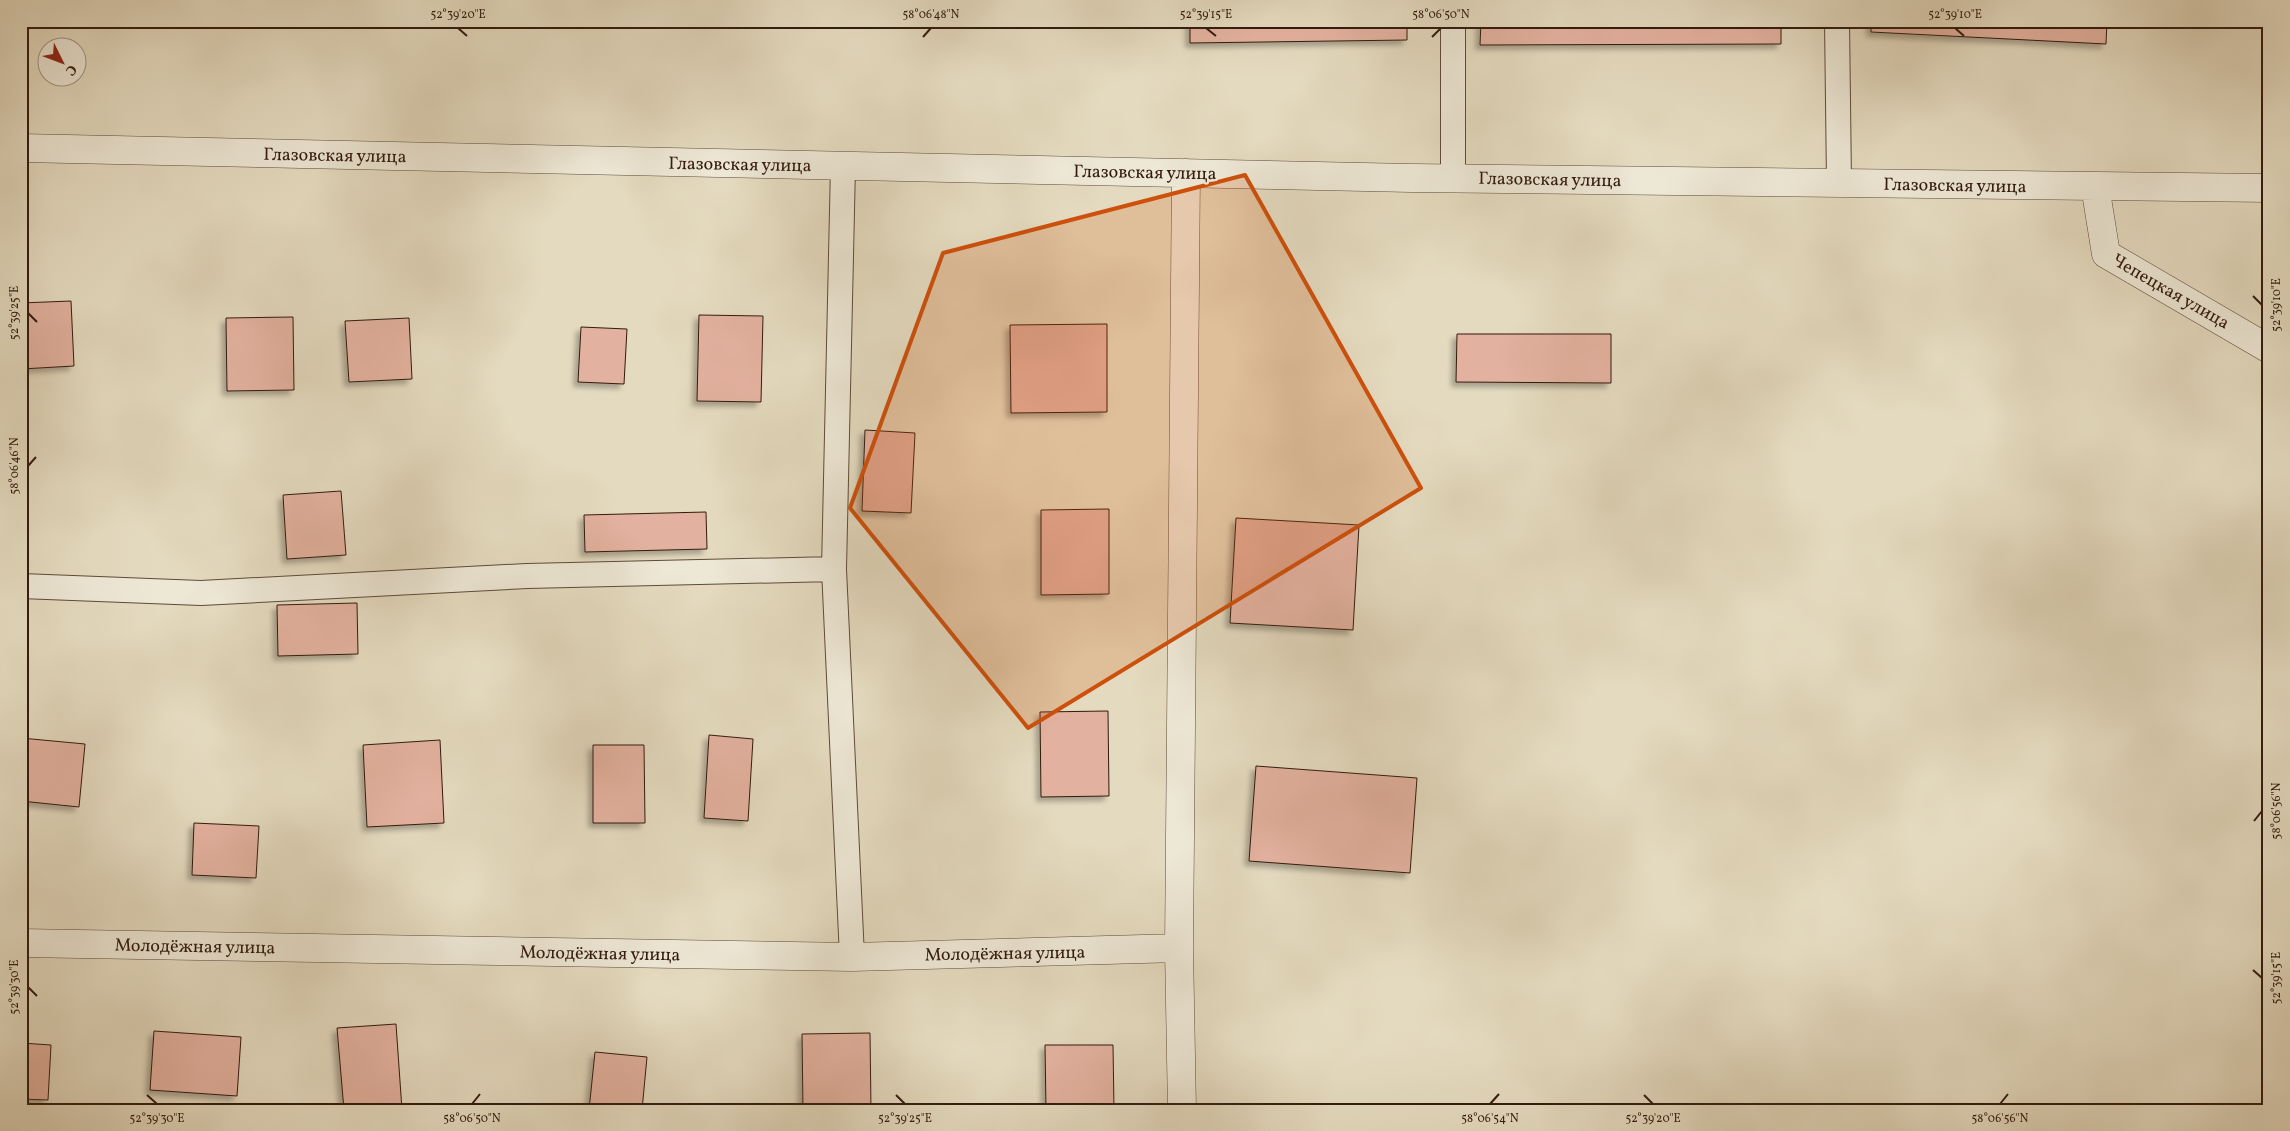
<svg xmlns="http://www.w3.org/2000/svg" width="2290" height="1131" font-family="Vollkorn,serif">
  <defs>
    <filter id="shadow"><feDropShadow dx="-4.5" dy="4.5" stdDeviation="2.5" flood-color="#0004"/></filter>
  </defs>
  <rect width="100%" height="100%" fill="#e4dabf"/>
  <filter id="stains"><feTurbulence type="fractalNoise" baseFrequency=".004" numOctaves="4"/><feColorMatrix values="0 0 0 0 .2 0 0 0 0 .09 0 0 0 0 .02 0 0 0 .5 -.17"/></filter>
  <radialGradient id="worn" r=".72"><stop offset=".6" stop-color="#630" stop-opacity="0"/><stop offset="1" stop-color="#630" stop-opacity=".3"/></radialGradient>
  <path fill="#e3b19f" stroke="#321b0e" filter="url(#shadow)" d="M1190 21H1407V40L1190 43Z
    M1481 21H1781V44L1480 45Z
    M1871 21H2107L2106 44 1871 32Z
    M71 301 74 366 21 369V303Z
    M699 315 763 316 761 402 697 401Z
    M293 317 294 390 227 391 226 318Z
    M409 318 412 379 349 382 345 321Z
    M1107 324V412L1011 413 1010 325Z
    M581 327 627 329 624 384 578 382Z
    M1457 334H1611V383L1456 382Z
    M865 430 915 433 911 513 862 511Z
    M341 491 346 555 287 559 283 495Z
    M1109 509V594L1041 595V510Z
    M706 512 707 549 585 552 584 515Z
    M1236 518 1359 525 1353 630 1230 623Z
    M357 603 358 654 278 656 277 605Z
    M1108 711 1109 796 1041 797 1040 712Z
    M709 735 753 739 748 821 704 818Z
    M21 738 85 744 79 807 21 801Z
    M440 740 444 823 367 827 363 745Z
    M593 745H644L645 823H593Z
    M1256 766 1417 778 1410 873 1249 861Z
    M194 823 259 826 256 878 192 875Z
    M396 1024 402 1110H344L337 1028Z
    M154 1031 241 1037 237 1096 150 1090Z
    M870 1033 871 1110H803L802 1034Z
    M21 1043 51 1045 48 1100 21 1099Z
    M1045 1045H1113L1114 1110H1046Z
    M595 1052 647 1057 642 1110H589Z"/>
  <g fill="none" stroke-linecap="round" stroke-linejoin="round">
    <g stroke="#5e4b3a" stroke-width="26">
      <path id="lane" d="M1453 21V178
        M1837 21 1839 183
        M843 166 834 569 852 957
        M21 586 201 593 527 576 834 569"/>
    </g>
    <g stroke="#5e4b3a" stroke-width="29">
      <path id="street" d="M21 148 1411 178 2269 188
        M2095 186 2106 254 2269 349
        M21 943 852 957 1179 948
        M1182 1110 1179 948 1186 173"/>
    </g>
    <use href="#lane" stroke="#ede7d5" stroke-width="24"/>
    <use href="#street" stroke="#ede7d5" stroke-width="28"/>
  </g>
  <path fill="#cd500c" fill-opacity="0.2" stroke="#cd500c" stroke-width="4" stroke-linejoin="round" d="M1245 175 1421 488 1028 728 850 508 943 253Z"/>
  <path fill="none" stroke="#321b0e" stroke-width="2" d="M458 28 467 36M1206 28 1216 36M1955 28 1964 36M923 37 931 28M1432 37 1441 28M2253 296 2262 305M28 313 37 322M28 466 36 457M2254 821 2262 811M2253 970 2262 978M28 987 37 996M147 1095 157 1104M896 1095 905 1104M1644 1095 1653 1104M472 1104 480 1094M1490 1104 1499 1094M2000 1104 2008 1094"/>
  <g text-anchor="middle" stroke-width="4.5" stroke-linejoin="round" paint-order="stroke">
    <g font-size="18" fill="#321b0e" stroke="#ede7d5">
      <text transform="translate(335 155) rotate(1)" y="6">Глазовская улица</text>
      <text transform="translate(740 164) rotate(1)" y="6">Глазовская улица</text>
      <text transform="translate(1145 172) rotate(1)" y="6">Глазовская улица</text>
      <text transform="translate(1550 179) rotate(1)" y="6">Глазовская улица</text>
      <text transform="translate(1955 185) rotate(1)" y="6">Глазовская улица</text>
      <text transform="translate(2171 291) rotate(30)" y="6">Чепецкая улица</text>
      <text transform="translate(195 946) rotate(1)" y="6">Молодёжная улица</text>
      <text transform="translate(600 953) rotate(1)" y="6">Молодёжная улица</text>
      <text transform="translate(1005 953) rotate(-1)" y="6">Молодёжная улица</text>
    </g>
  </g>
  <rect width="2290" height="1131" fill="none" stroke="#e4dabf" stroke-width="55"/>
  <g transform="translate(62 62) rotate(132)"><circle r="24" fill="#ede7d5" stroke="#a29585"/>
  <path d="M0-4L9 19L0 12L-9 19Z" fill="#8f2418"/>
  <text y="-8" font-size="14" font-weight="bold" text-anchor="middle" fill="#321b0e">С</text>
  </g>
  <rect x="28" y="28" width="2234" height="1076" fill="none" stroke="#321b0e" stroke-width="2"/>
  <g font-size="12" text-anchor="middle" fill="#321b0e">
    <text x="458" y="18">52°39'20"E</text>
    <text x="931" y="18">58°06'48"N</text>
    <text x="1206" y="18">52°39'15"E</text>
    <text x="1441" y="18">58°06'50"N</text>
    <text x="1955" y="18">52°39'10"E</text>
    <text transform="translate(2276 305) rotate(-90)" y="4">52°39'10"E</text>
    <text transform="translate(14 313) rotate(-90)" y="4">52°39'25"E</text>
    <text transform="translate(14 466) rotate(-90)" y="4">58°06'46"N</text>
    <text transform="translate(2276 811) rotate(-90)" y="4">58°06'56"N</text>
    <text transform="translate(2276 978) rotate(-90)" y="4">52°39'15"E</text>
    <text transform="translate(14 987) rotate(-90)" y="4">52°39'30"E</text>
    <text x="157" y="1122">52°39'30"E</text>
    <text x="472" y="1122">58°06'50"N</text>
    <text x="905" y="1122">52°39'25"E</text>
    <text x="1490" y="1122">58°06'54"N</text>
    <text x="1653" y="1122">52°39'20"E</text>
    <text x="2000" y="1122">58°06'56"N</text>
  </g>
  <rect width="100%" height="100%" filter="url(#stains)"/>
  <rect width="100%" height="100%" fill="url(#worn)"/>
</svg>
